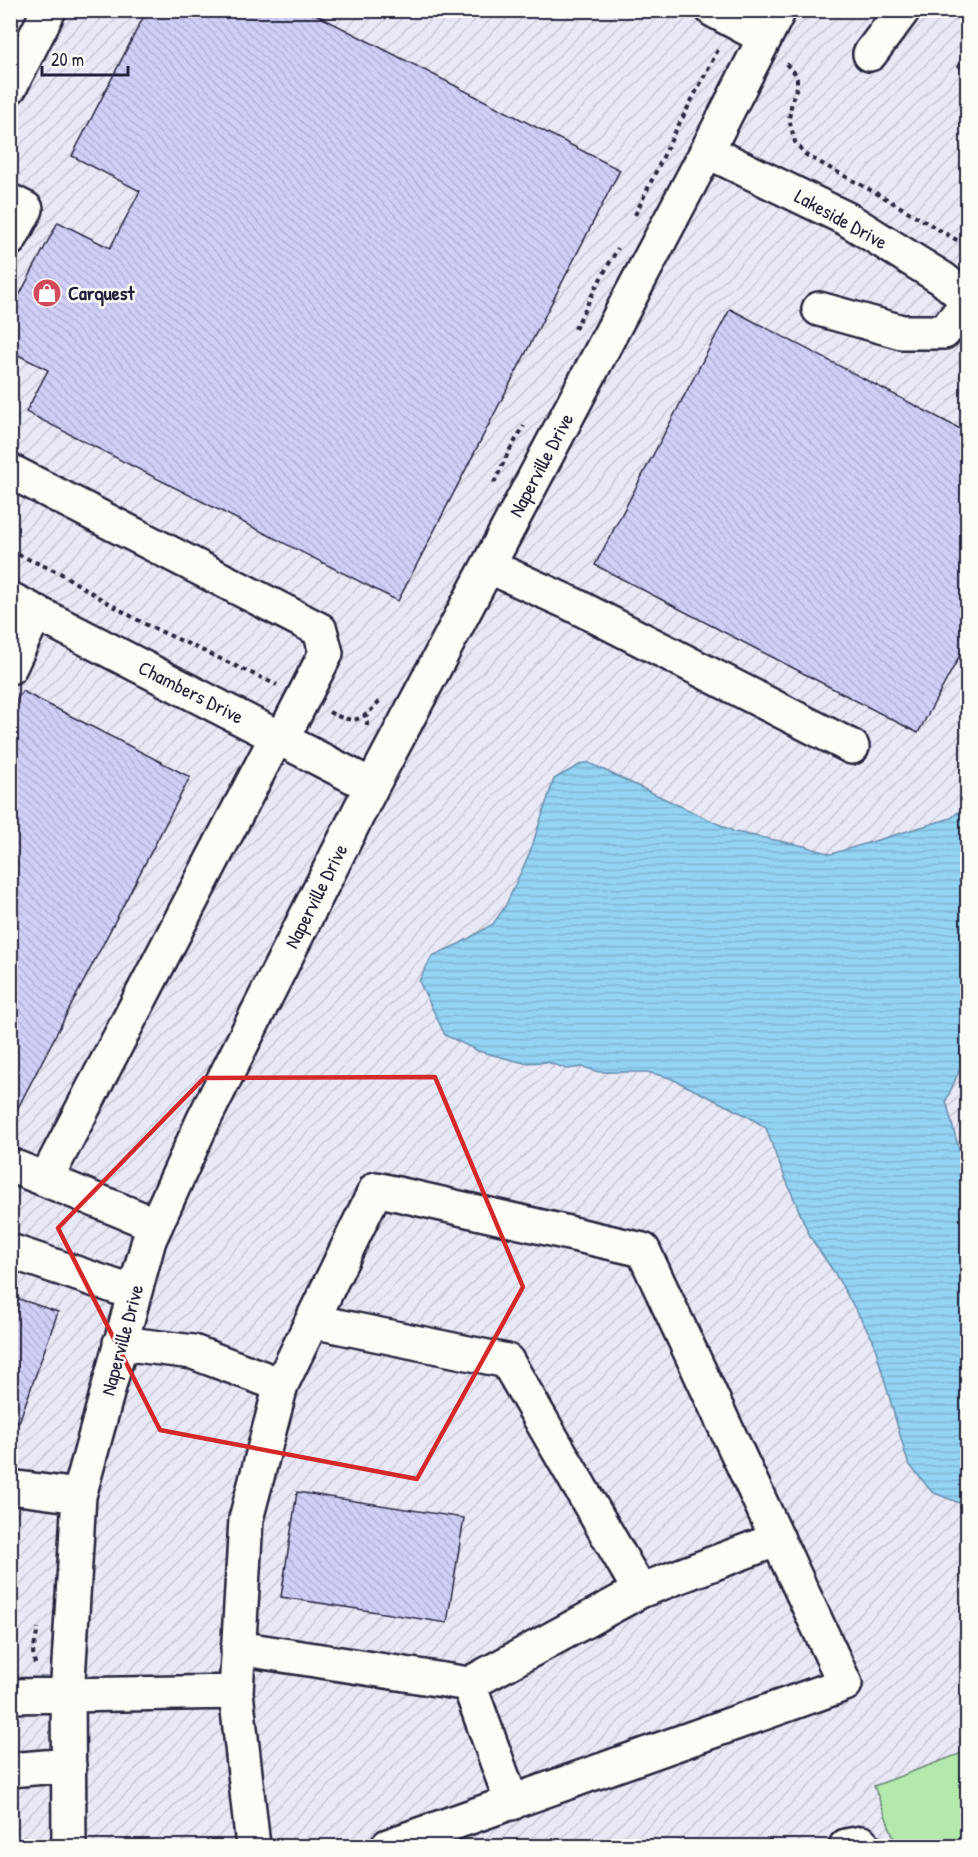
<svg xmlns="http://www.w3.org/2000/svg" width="978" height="1857" font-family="'Patrick Hand',sans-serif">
  <defs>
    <pattern id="industrial-furrows" width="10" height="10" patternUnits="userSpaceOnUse" patternTransform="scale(1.5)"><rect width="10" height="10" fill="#e9e8f7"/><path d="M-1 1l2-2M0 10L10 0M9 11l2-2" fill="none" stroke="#c8c7d5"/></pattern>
    <pattern id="water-rules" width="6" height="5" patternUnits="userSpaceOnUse" patternTransform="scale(1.5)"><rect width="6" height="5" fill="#93d3f4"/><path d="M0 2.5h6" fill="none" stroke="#7eb5d2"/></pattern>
    <pattern id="building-back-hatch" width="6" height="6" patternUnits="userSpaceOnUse" patternTransform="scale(1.5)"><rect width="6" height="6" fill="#d0cff7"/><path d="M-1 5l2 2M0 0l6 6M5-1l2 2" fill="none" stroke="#b2b1d5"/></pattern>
  </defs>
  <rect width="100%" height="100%" fill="#f4f3f7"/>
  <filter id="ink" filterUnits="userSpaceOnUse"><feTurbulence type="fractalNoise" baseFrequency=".0167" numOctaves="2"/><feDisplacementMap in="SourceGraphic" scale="12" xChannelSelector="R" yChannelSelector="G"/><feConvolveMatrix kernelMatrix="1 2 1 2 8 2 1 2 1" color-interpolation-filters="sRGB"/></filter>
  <g filter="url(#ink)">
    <path fill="url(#industrial-furrows)" d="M11 11H967V1846H11Z"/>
    <path fill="#b3eaac" stroke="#6a8674" stroke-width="1.5" d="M967 1751V1846H897L874 1786Z"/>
    <path fill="url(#water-rules)" stroke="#668caa" stroke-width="1.5" d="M583 763H589L735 832 804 846 831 854 951 818 967 805V1056L960 1069 946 1101 967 1180V1506L932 1492 908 1463 873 1340 834 1272 810 1237 776 1156 766 1128 749 1117 670 1078 647 1072H599L583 1067 567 1069 547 1062 524 1063 478 1051 445 1035 419 981 432 956 461 943 493 924 505 907 530 852 554 779Z"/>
    <path fill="url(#building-back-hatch)" stroke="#22223b" stroke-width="1.5" d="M147 10H307L620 170 398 601 26 412 48 370 10 351V313L58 222 110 248 140 191 72 156Z
      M968 53V73L958 66Z
      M730 309 968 433V640L918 733 595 565Z
      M22 691 190 777 10 1123V773L12 770 10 769V712Z
      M10 1296 58 1312 19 1422 10 1419Z
      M297 1492 464 1518 447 1623 281 1597Z"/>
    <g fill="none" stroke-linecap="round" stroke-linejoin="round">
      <g stroke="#22223b" stroke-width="38">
        <path id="minor" d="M713 10 765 38
          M870 54 903 10
          M10 87 49 10
          M707 151 847 219 943 279 968 300
          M10 201 26 209 10 239
          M819 309 902 332H944L968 302
          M10 471 320 630 326 653 282 739
          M488 566 572 604 852 747
          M10 599 372 786
          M10 667 36 612
          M10 1165 156 1225
          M46 1179 277 736
          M10 1251 134 1293
          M281 1385 376 1189 643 1250 845 1684 388 1846
          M10 1487 79 1496
          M640 1591 778 1539
          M238 1648 469 1684 640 1591 507 1361 312 1321
          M469 1684 512 1803
          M236 1692 253 1846
          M10 1696 236 1692 246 1519 281 1385 193 1352 120 1343
          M10 1770 69 1765
          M69 1846 68 1680 79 1496 149 1240 203 1121 372 786 707 151 779 10
          M846 1846 862 1843 864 1846"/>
      </g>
      <path stroke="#22223b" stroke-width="4" stroke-dasharray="4.5 4.5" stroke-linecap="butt" d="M786 64 794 72 797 79V87L792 100 789 119 795 142 806 155 885 198 960 242 968 248
        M635 215 675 132 719 48
        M575 329 597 285 618 248
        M494 483 509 451 524 426
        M10 551 60 573 103 600 145 624 277 685
        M329 712C356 726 363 720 381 699
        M367 726V716
        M35 1664 33 1652 38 1628"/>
      <use href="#minor" stroke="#fdfcf7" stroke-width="33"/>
    </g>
  </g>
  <path fill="none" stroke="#d62828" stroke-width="4.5" stroke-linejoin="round" d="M435 1077 523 1287 417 1479 160 1430 58 1228 204 1078Z"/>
  <defs>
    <g id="shop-disc" transform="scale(1.5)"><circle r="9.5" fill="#d1495b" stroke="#fdfcf7"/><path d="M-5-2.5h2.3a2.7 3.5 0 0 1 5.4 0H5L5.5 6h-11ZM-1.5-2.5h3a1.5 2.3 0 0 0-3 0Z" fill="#fff"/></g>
  </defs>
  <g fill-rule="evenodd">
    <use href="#shop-disc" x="47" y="293"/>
  </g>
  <g text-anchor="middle" stroke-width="5" stroke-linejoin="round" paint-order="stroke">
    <g font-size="20" fill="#22223b" stroke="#fdfcf7">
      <text transform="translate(841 219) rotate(29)" y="7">Lakeside Drive</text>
      <text transform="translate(541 465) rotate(-62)" y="7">Naperville Drive</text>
      <text transform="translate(191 692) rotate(27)" y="7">Chambers Drive</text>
      <text transform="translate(316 896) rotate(-63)" y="7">Naperville Drive</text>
      <text transform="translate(122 1340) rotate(-75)" y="7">Naperville Drive</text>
    </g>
    <g font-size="20" font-weight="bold" fill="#22223b" stroke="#fdfcf7" text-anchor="start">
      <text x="68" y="300">Carquest</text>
    </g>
  </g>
  <rect width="978" height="1857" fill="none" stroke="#fdfcf7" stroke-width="36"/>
  <rect x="18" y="18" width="942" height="1821" fill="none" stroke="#22223b" stroke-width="2" filter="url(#ink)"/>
  <path d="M42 66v9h86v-9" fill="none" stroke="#22223b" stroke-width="3"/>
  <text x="51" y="66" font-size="18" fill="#22223b" stroke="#fdfcf7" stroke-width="4.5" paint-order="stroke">20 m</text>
</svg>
